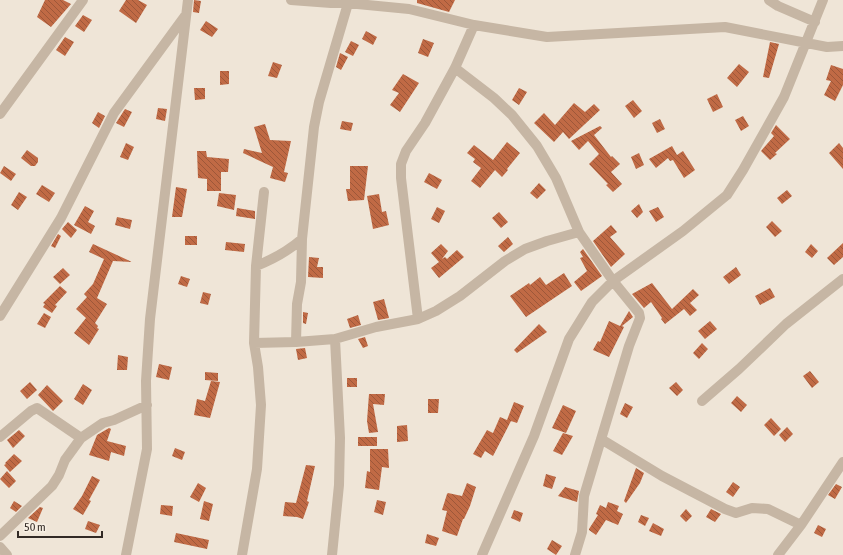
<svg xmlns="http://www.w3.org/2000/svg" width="843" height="555" font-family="'Asap Condensed',sans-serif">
  <defs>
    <pattern id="building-back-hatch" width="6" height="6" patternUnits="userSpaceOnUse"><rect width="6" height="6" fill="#c06a45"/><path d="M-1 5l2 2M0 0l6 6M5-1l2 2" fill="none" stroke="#9d5739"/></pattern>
  </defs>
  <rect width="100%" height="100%" fill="#efe5d7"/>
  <path fill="url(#building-back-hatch)" d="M45 0H63L71 4 51 27 37 17Z
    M126 0H138L147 5 136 23 119 11Z
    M194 0 201 1 199 13 193 12Z
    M417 0H455L449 12 417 3Z
    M83 15 92 20 84 32 75 26Z
    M206 21 218 29 212 37 200 30Z
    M366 31 377 37 373 45 362 39Z
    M65 37 74 42 65 56 56 50Z
    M423 39 434 43 428 57 418 53Z
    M351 41 359 45 353 56 345 52Z
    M770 42 779 44 769 78 763 77Z
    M340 53 348 57 341 70 336 67Z
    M273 62 282 65 277 78 268 76Z
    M739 64 749 72 737 87 727 78Z
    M831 65 843 69V85L835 101 824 95 831 81 826 80Z
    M220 71H229V84L220 85Z
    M403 74 419 83 400 112 390 105 399 93 392 90Z
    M194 88H205V99L195 100Z
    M519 88 527 92 519 105 512 100Z
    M717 94 723 107 713 112 707 99Z
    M633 100 642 111 634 118 625 106Z
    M574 103 585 112 594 104 600 110 569 139 563 132 554 142 534 123 544 113 555 125Z
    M158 108 167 109 165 121 156 119Z
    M125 109 132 112 124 127 116 123Z
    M98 112 105 116 99 128 92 123Z
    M743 116 749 126 741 131 735 120Z
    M660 119 665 129 657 133 652 123Z
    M342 121 353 123 351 131 340 129Z
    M265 124 270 140 291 141 284 172 288 173 285 182 270 178 273 167 243 153 244 149 262 153 254 127Z
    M776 125 790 139 775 153 777 154 770 160 761 151 774 136 771 133Z
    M600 126 602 128 594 135 611 157 612 156 620 164 611 172 622 184 613 192 606 185 608 184 589 164 599 154 588 141 579 150 571 141Z
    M507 142 520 153 507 169 508 170 502 177 495 170 480 188 471 181 481 168 473 162 475 159 467 153 474 145 493 160Z
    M126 143 134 147 128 160 120 157Z
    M839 143 843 148V169L829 153Z
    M672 146 677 155 683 151 695 170 684 178 673 160 670 161 668 158 656 168 649 159Z
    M27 150 38 158V162L35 166H31L21 158Z
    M197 151H206L207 157 229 159 228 172H221V191H207V179L198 178Z
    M639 153 644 165 636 169 631 157Z
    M4 166 16 174 11 181 0 173Z
    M350 166H368L364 200 348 201 346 189H350Z
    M429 173 442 180 437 189 424 182Z
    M539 183 546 190 537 199 530 193Z
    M42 185 55 193 49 202 36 194Z
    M176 187 187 189 182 217H172Z
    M787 190 792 196 782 204 777 198Z
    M19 192 27 197 18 210 11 205Z
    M219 193 236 195 234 210 217 206Z
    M379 194 382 212 386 211 389 225 373 229 367 196Z
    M639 204 643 212 637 218 631 211Z
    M85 206 94 211 88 222 95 226 91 234 74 225Z
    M437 207 445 211 439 223 431 219Z
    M658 207 664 217 656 222 649 211Z
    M237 208 255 211V219L236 216Z
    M499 212 508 222 501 228 492 218Z
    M117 217 132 220 130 229 115 225Z
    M772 221 782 231 775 237 766 227Z
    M68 222 77 230 71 238 62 229Z
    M611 225 617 232 610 237 625 254 611 267 593 241Z
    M58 234 61 236 55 248 51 246Z
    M185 236H197V245H185Z
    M508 237 513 244 504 252 498 246Z
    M226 242 245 244 244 252 225 250Z
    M843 243V257L834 265 827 258Z
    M93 244 132 262 113 261 97 298 107 304 95 323 98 326 97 328 99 329 89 345 74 333 86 318 76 309 87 297 84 294 93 284 104 259 89 252Z
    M441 244 448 251 442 259 445 257 447 259 457 250 464 257 439 278 431 268 439 262 431 253Z
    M811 244 818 251 812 258 805 252Z
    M583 249 602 276 581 291 574 282 587 271 580 258 583 257 580 252Z
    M309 257 319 258 317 267H323V278L308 277Z
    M736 267 741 275 729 284 723 277Z
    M63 268 70 275 60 284 53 277Z
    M564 273 572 286 526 317 510 296 529 283 530 285 540 277 546 285Z
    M181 276 190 279 187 287 178 284Z
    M652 283 672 309 693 289 699 295 690 303 697 310 690 316 684 309 665 324 661 319 662 318 651 302 644 308 632 294Z
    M60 286 67 292 55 305 57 306 52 313 43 307 45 304 43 303Z
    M770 288 775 297 760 305 755 296Z
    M203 292 211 294 208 305 200 303Z
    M384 299 389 318 378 320 373 302Z
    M629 311 633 317 622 326 624 327 609 357 593 350 598 341 600 342 609 321 620 326Z
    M303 312 308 313 306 324 303 323Z
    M44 313 51 317 45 328 37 324Z
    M358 315 361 325 350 328 347 319Z
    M710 321 717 329 705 339 698 331Z
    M539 324 547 332 517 353 514 350Z
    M365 337 368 346 363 348 358 339Z
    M702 343 708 349 699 359 693 353Z
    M305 348 307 358 298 360 296 349Z
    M118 355 128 357 127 370H117Z
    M159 364 172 367 169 380 156 377Z
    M810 371 819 382 812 388 803 376Z
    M205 372 218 373V381L205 380Z
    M347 378H357V387H347Z
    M211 381 220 382 210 418 194 415 197 399 205 401Z
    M30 382 37 390 27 399 20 391Z
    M676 382 683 390 677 396 669 388Z
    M83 384 92 390 83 405 74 399Z
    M47 385 63 401 53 411 38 395Z
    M369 394H385L384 405 373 404 378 432 369 433 367 421Z
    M737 396 747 405 741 412 731 403Z
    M428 399H439L438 413H428Z
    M514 402 524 406 517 423 508 420 511 421 493 456 485 451 481 458 473 454 487 430 493 433 500 417 507 420Z
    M625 403 633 407 627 418 620 414Z
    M563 405 576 411 566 433 552 428Z
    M771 418 781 429 774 436 764 425Z
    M407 425 408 441 397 442V426Z
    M787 427 793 434 785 442 779 435Z
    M109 428 111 429 107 441 126 446 124 456 111 452 109 461 89 455 97 435Z
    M19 430 25 436 13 448 7 440Z
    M563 433 573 436 562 455 553 451Z
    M358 437H377V446H358Z
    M175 448 185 452 182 460 172 456Z
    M370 449H388L389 468 382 467 379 490 365 488 367 471 370 472Z
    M14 454 22 461 10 472 4 465 6 464 5 463Z
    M306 465 315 466 307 501 309 502 303 519 297 517 283 516 285 502 296 503Z
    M636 468 644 473 640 483 626 503 624 501Z
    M7 471 16 481 9 488 0 479Z
    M546 474 556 477 552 489 543 486Z
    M92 476 100 480 89 500 91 501 83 515 73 509 82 496Z
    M733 482 740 487 733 497 726 492Z
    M198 483 206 488 199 502 190 497Z
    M467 483 476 487 470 506 464 519H463L457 536 442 531 447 511 442 510 447 494 448 493 462 496Z
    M836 484 842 487 835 499 828 495Z
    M565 487 579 491 577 502 558 496Z
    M377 500 386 502 383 515 374 512Z
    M14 501 22 506 16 512 10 508Z
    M204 501 213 504 209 521 200 519Z
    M608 502 619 506 617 511 623 514 618 525 606 520 596 535 589 530V529L598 515 596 514 600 505 606 508Z
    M161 505 173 506 172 516 160 514Z
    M40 507 43 508 37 522 28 518Z
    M686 509 692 516 686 522 680 516Z
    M711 509 721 514 715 522 706 517Z
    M514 510 523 513 520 522 511 518Z
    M641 515 649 518 645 526 638 522Z
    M88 521 100 525 96 533 85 529Z
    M653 523 664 529 661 536 649 531Z
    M818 525 826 529 822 537 814 533Z
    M176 533 209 540 207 549 174 542Z
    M427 534 439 538 436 546 425 543Z
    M552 540 562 546 556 555 547 549Z"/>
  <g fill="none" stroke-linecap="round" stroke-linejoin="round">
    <path stroke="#c6b6a4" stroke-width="10" d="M291 0 331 3H347L409 9 474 25 547 37 725 27 827 47 843 46
      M769 0 778 6 815 22
      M455 68 494 98 512 115 537 146 556 178 579 232 613 281 639 313 640 318 629 346 584 496 582 532 575 555
      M0 114 83 0
      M256 266C274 259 288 251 302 239
      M0 316 61 218 114 113 185 16
      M418 319 401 178V164L406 151 425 123 455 68 474 25
      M296 342 335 339 376 327 418 319 436 311 460 296 505 261 525 249 547 241 579 232
      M254 343 296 342 297 304 301 282 302 239 314 127 319 102 349 0
      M702 401 739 369 786 324 843 279
      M0 437 31 411 37 408 81 438
      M601 439 662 476 725 509 736 513 752 508 768 509 801 525
      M0 536 52 486 59 475 65 460 81 438 103 423 114 420 147 405
      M0 547 7 555
      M126 555 147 449 146 381 150 319 188 0
      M242 555 257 469 261 405 258 367 254 343 256 266 264 192
      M332 555 339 485 340 438 335 339
      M482 555 534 436 569 339 579 323 592 302 613 281 683 231 727 195 743 170 784 97 823 0
      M778 555 801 525 843 462"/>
  </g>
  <path d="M18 531v6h84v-6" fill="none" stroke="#322a25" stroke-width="2"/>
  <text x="24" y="531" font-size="12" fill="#322a25" stroke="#f7efe3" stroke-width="3" paint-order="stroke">50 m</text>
</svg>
